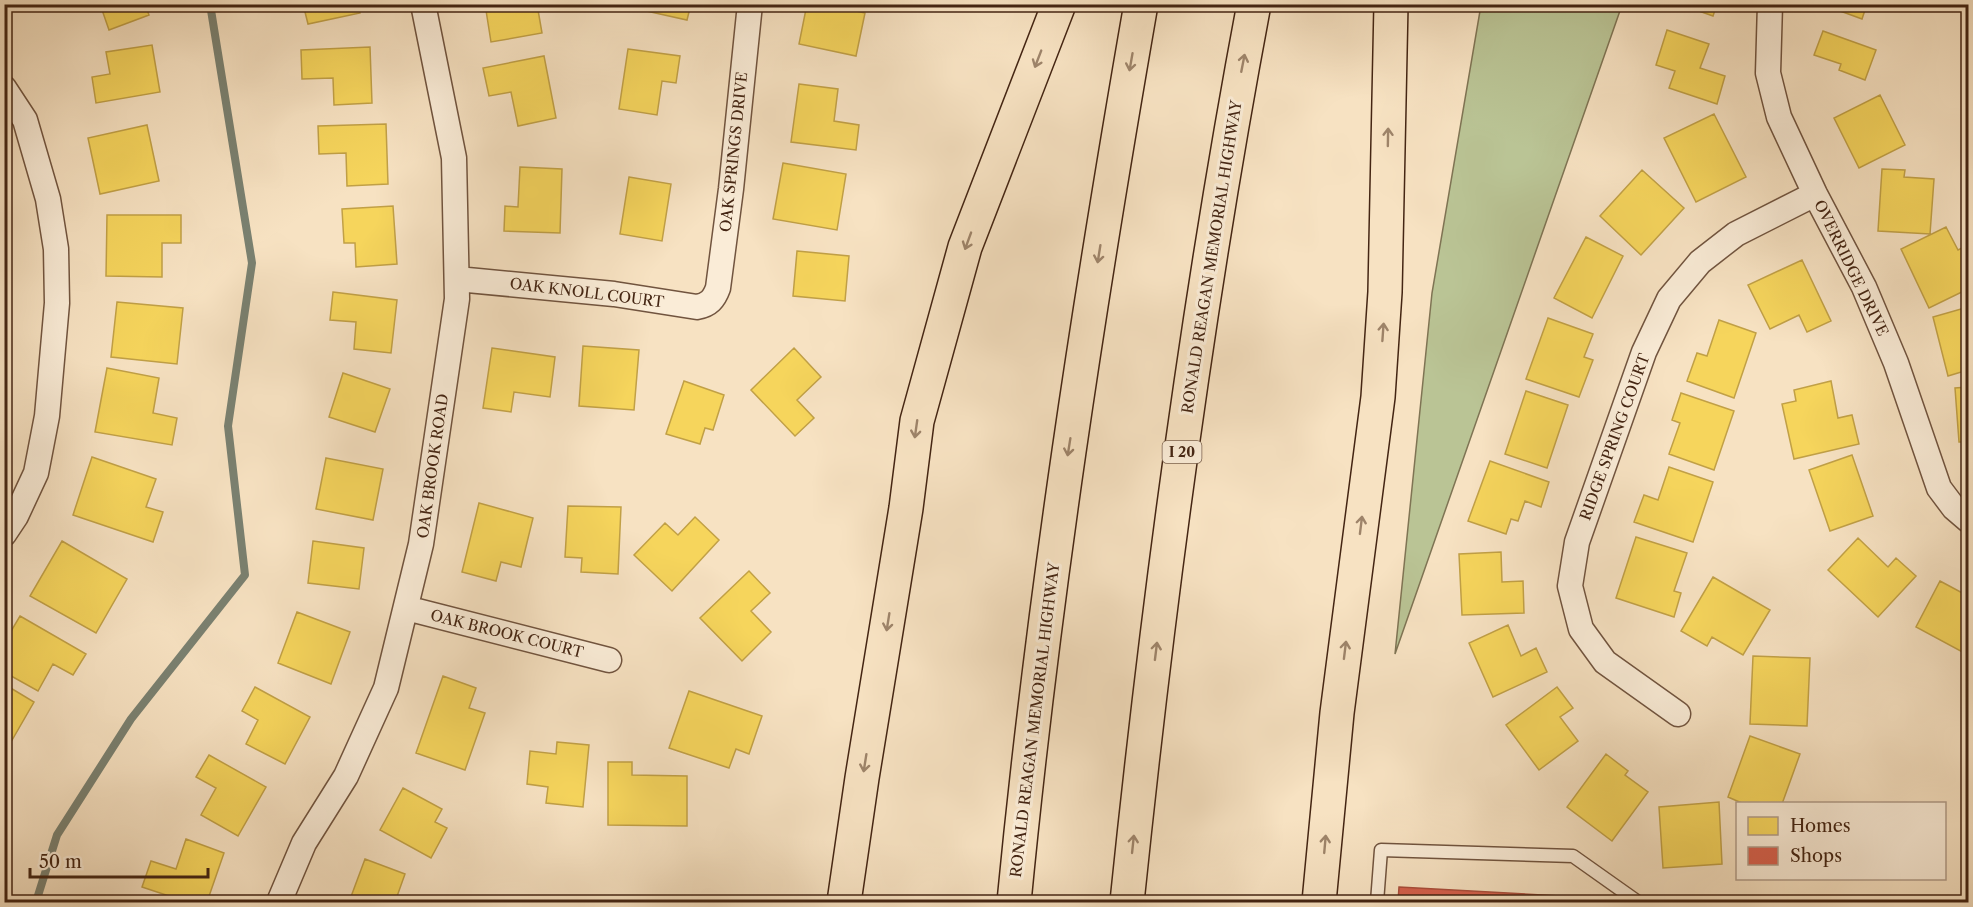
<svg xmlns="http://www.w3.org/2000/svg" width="1973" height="907" font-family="'Libre Caslon Text',serif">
  <rect width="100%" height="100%" fill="#f7e2c2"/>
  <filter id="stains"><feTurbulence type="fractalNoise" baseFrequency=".00333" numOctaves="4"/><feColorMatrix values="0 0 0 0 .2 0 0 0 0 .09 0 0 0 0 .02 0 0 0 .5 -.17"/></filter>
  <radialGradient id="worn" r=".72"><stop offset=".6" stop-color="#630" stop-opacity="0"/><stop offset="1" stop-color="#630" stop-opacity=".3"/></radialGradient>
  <path fill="#bac495" stroke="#7f7454" stroke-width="1.5" d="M1481 5H1622L1395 654 1432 293Z"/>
  <path fill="#f6d55c" stroke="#c1a046" stroke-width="1.5" d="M100 4H145L149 15 109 30Z
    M303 4H358L360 13 308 24Z
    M485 4H537L542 33 491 42Z
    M628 4H691L687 20 628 7Z
    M807 4H825L865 13 856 56 799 44Z
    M1679 4H1717L1713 16Z
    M1821 4H1867L1862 19Z
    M1667 30 1709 44 1700 68 1725 76 1717 104 1669 88 1675 71 1656 65Z
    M1823 31 1876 50 1865 80 1839 70 1841 64 1814 55Z
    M152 45 160 92 96 103 92 77 110 74 106 52Z
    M370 47 372 103 334 105 333 78 302 79 301 50Z
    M628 49 680 56 676 83 662 81 657 115 619 109Z
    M544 56 556 118 518 126 511 92 489 96 483 68Z
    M799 84 838 89 834 121 859 125 856 150 791 142Z
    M1880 95 1905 145 1859 168 1834 118Z
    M1714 114 1746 177 1696 202 1664 138Z
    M386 124 388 184 347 186 346 153 319 154 318 126Z
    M147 125 159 181 100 194 88 138Z
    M783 163 846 174 837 230 773 219Z
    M520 167 562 169 560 233 504 231 505 206 518 207Z
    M1882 169 1905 170 1904 177 1934 179 1930 234 1878 231Z
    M1642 170 1684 208 1641 255 1600 216Z
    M629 177 671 184 662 241 620 234Z
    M393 206 397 264 356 267 355 243H344L342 209Z
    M107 215H181V243H162V277L106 276Z
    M1946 227 1958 250 1966 246 1968 250V289L1929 308 1901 249Z
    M1586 237 1623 256 1592 318 1554 298Z
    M797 251 849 256 845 301 793 296Z
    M1802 260 1831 321 1807 332 1799 315 1770 329 1748 285Z
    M333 292 397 300 391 353 354 349 356 322 330 320Z
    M117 302 183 308 177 364 111 357Z
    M1968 307V370L1948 376 1933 317Z
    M1548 318 1593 334 1584 357 1593 360 1579 397 1526 379Z
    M1719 320 1756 333 1734 398 1687 381 1697 353 1707 356Z
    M583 346 639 350 634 410 579 406Z
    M492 348 555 357 550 397 514 392 511 412 483 408Z
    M794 348 821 377 797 400 814 418 795 436 751 390Z
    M107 368 159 378 153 413 177 418 172 445 95 432Z
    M343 373 390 389 375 432 329 417Z
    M684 381 724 395 713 430 705 428 700 444 666 434Z
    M1831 381 1838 418 1852 415 1859 444 1794 459 1782 404 1796 401 1794 390Z
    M1968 387V442H1959L1955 388Z
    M1526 391 1568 405 1547 468 1505 454Z
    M1681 393 1734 411 1714 470 1669 454 1680 423 1672 420Z
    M1852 455 1873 516 1830 531 1809 470Z
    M92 457 156 479 146 507 163 512 153 542 73 515Z
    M326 458 383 469 373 520 316 509Z
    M1490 461 1549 482 1541 507 1525 501 1518 521 1511 519 1506 534 1468 521Z
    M1669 467 1713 482 1693 542 1634 522 1644 495 1658 500Z
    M479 503 533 518 521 567 501 562 496 581 462 572Z
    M568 506 621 507 618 574 581 572 582 558 565 557Z
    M695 517 719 540 672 591 634 555 665 523 678 535Z
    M1636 537 1687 553 1674 591 1681 593 1674 617 1616 598Z
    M1858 538 1888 567 1896 558 1916 576 1878 617 1828 570Z
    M62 541 127 579 96 633 30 596Z
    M313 541 364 548 359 589 308 583Z
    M1501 552 1502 582 1523 581 1524 613 1462 615 1459 554Z
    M749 571 770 593 751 611 771 632 742 661 700 618Z
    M1713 577 1770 610 1743 655 1712 637 1707 646 1681 631Z
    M1940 581 1968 596V655L1916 627Z
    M297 612 350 632 331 684 278 663Z
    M20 616 86 654 73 675 53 664 38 691 4 672V643Z
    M1508 625 1521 656 1536 648 1547 672 1493 697 1469 643Z
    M1753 656 1810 658 1807 726 1750 724Z
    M443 676 476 688 469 708 485 713 465 770 416 753Z
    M4 684 34 702 4 754Z
    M255 687 310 717 285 764 246 744 258 720 242 711Z
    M1557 687 1573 708 1560 717 1578 741 1539 770 1506 725Z
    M689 691 762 716 749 754 736 749 729 768 669 748Z
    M1750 736 1800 754 1782 804H1744L1728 797Z
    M557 742 589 745 583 807 546 803 548 787 527 784 530 751 556 754Z
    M1606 754 1628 771 1625 775 1648 792 1612 841 1567 807Z
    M209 755 266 787 238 836 201 815 216 788 196 777Z
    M608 762H632V775L687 776V826L608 825Z
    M403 788 442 809 435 822 447 828 431 858 380 830Z
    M1719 802 1722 864 1663 868 1659 807Z
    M186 839 224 853 207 902H187L142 887 151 861 176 869Z
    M365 859 405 874 395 902H349Z"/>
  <path fill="#d6604d" stroke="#aa4e3c" stroke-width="1.5" d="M1399 887 1614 899V902H1398Z"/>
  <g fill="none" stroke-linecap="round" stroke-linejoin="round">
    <path stroke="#7a8171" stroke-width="8" d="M36 902 57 835 131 719 245 575 228 426 252 263 210 4"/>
    <g stroke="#71543f" stroke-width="15">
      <path id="lane" d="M1377 902 1381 850 1573 856 1638 902"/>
    </g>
    <g stroke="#71543f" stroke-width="27">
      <path id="street" d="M1770 4 1768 73 1779 117 1815 194 1864 287 1896 363 1939 488 1954 508 1968 520
        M4 88 25 120 48 199 56 249 57 303 47 416 36 473 16 516 4 534
        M457 279 614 294 697 307C709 305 714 299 718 288L731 189 750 4
        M406 608 609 660
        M1678 714 1605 662 1581 629 1570 586 1577 542 1644 352 1669 299 1700 262 1736 234 1815 194
        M279 902 304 843 346 776 386 688 421 544 457 299 454 158 423 4"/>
    </g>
    <g stroke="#442513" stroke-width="36">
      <path id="highway" d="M844 902 862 778 906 508 917 421 965 247 1059 4
        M1014 902C1043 601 1089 303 1141 4
        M1127 902C1158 602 1198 301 1254 4
        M1319 902 1337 713 1378 397 1385 292 1391 4"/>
    </g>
    <use href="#lane" stroke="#faecd7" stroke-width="12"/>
    <use href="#street" stroke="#faecd7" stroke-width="24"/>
    <use href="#highway" stroke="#f7e2c2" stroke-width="33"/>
  </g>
  <defs><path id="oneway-shaft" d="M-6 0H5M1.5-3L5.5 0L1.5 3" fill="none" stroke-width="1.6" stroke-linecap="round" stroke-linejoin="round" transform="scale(1.5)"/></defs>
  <g stroke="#9e846a">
    <use href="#oneway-shaft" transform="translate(1038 59) rotate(111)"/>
    <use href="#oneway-shaft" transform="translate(1131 62) rotate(100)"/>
    <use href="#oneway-shaft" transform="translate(1243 63) rotate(-79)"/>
    <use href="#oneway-shaft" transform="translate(1388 137) rotate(-89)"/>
    <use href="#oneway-shaft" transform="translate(968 241) rotate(110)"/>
    <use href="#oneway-shaft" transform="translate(1099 254) rotate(99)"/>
    <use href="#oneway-shaft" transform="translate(1383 332) rotate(-86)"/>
    <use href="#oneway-shaft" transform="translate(916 429) rotate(98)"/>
    <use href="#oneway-shaft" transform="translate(1069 447) rotate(99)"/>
    <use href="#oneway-shaft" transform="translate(1361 525) rotate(-83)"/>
    <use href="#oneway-shaft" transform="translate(888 622) rotate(99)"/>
    <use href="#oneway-shaft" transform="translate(1345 650) rotate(-83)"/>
    <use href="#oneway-shaft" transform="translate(1156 651) rotate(-83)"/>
    <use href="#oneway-shaft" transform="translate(865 763) rotate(99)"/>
    <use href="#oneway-shaft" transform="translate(1133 844) rotate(-84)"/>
    <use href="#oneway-shaft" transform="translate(1325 844) rotate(-85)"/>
  </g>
  <g text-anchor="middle" stroke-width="6" stroke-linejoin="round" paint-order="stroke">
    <rect fill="#faecd7" stroke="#7b614e" stroke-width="1.5" x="1162.5" y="441" width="39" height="22" rx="4.5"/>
    <g font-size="14" font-weight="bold" fill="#442513">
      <text x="1182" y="457">I 20</text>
    </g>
    <g font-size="15" fill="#442513" stroke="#faecd7">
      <text transform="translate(734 152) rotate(-84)" y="5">OAK SPRINGS DRIVE</text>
      <text transform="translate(1212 257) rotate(-81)" y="5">RONALD REAGAN MEMORIAL HIGHWAY</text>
      <text transform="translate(1851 268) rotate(64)" y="5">OVERRIDGE DRIVE</text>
      <text transform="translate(587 293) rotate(7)" y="5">OAK KNOLL COURT</text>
      <text transform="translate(1615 437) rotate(-70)" y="5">RIDGE SPRING COURT</text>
      <text transform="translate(433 466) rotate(-82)" y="5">OAK BROOK ROAD</text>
      <text transform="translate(507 634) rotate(14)" y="5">OAK BROOK COURT</text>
      <text transform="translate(1035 720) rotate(-83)" y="5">RONALD REAGAN MEMORIAL HIGHWAY</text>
    </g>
  </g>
  <rect width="1973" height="907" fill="none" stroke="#f7e2c2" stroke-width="24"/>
  <rect x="6" y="6" width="1961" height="895" fill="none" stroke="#442513" stroke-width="3"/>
  <rect x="12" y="12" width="1949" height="883" fill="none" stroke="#442513" stroke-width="1.5"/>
  <rect x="1736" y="802" width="210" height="78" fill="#faecd7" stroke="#b19c89" stroke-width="1.5"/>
  <rect x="1748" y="817" width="30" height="18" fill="#f6d55c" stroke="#b19c89" stroke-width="1.5"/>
  <text x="1790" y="832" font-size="18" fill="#442513">Homes</text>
  <rect x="1748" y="847" width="30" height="18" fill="#d6604d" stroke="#b19c89" stroke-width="1.5"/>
  <text x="1790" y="862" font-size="18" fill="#442513">Shops</text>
  <path d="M30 868v9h178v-9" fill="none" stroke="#442513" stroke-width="3"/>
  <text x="39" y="868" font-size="18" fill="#442513" stroke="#faecd7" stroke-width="4.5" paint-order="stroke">50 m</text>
  <rect width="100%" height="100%" filter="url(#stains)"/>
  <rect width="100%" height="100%" fill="url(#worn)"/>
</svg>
